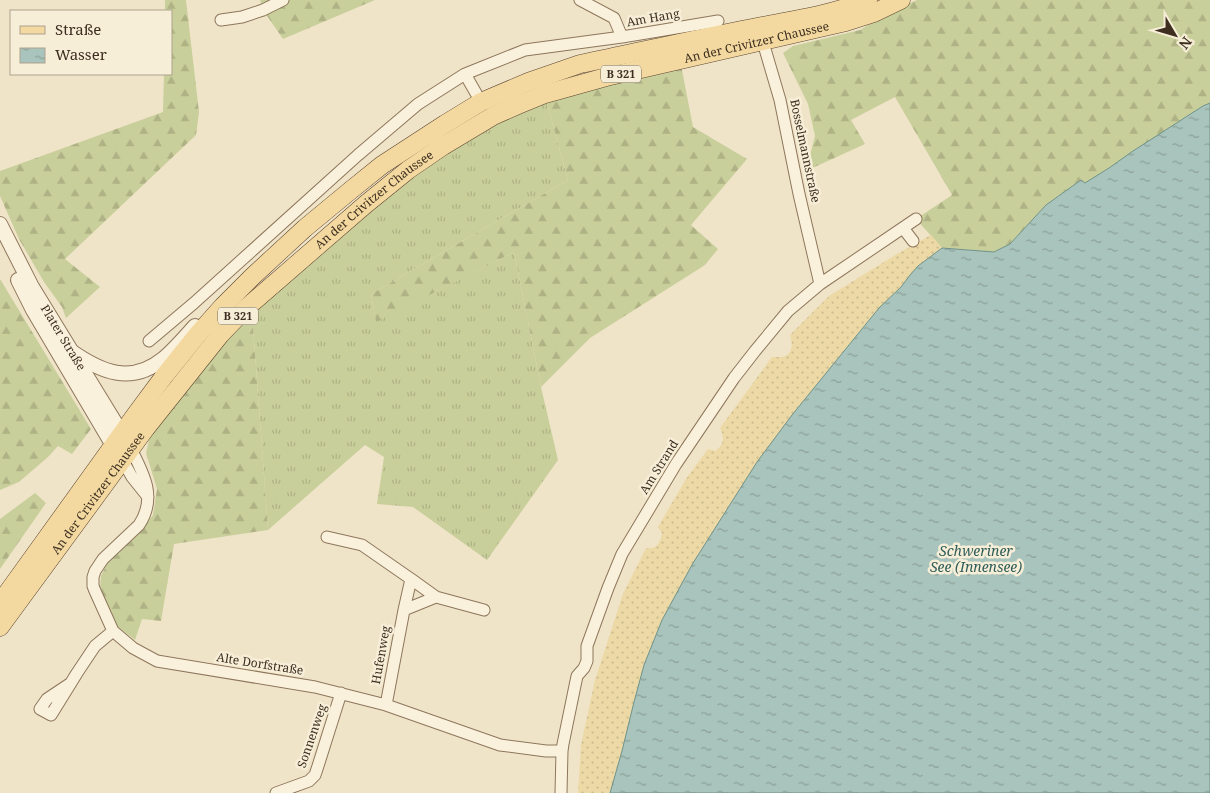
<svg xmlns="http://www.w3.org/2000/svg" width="1210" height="793" font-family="'Noto Serif',serif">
  <defs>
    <pattern id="grass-tufts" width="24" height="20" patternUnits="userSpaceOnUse" patternTransform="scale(1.25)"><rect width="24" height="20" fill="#c9cf9b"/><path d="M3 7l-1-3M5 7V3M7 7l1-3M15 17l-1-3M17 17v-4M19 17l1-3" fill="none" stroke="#aeb285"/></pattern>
    <pattern id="forest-firs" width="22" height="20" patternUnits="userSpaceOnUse" patternTransform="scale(1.25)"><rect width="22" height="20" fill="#c9cf9b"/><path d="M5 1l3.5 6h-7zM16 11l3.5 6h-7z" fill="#aeb285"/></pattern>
    <pattern id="sand-dots" width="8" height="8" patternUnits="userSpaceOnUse" patternTransform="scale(1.25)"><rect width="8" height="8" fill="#ecd9a5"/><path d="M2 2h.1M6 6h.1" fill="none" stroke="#cbbb8e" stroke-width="1.8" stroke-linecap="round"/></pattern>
    <pattern id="water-ripples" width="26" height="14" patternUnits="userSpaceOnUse" patternTransform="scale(1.25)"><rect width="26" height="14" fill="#a9c4bc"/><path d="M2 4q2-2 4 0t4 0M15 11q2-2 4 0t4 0" fill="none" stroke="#8ba098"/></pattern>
  </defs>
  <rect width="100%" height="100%" fill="#f0e4c8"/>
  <path fill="url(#grass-tufts)" d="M546 100 568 180 371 294 376 321 514 252 541 387 558 460 487 560 413 507 377 504 384 457 365 445 268 530 252 312 412 175 494 122Z"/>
  <path fill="url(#forest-firs)" d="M165 0H186L199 112 196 135 65 259 100 287 66 318 62 307 44 282 19 239 0 196V171L163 112 164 74H171V11H165Z
    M260 0H375L283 39 263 10Z
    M917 0H1210V103L1134 151 1109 168 1085 183 1081 180 1046 205 1010 244 994 252 942 248 916 219 952 195 895 97 851 120 865 144 806 171 815 136 808 104 783 53 793 46 860 30 886 14Z
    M681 65 693 127 747 159 691 225 718 249 705 265 590 338 541 387 514 252 376 322 371 294 568 180 546 100Z
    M0 279 91 429 72 454 58 446 48 457 19 482 0 490Z
    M252 312 268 530 174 544 161 621 142 619 135 640 112 622 100 588 101 576 107 564 136 536 153 515 157 489 146 453 151 432 213 355Z
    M35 493 46 503 0 569V519Z"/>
  <path fill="url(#sand-dots)" d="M931 235 942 248 918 266 910 275 901 287 879 308 792 415 634 702 622 751 610 793H578L581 745 595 680 623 594 646 548C657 550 660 543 662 533L658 527 686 479 708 449 715 451C724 445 725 438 720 428L772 357C775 357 778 357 781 357 793 356 793 344 790 335L829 296 897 254Z"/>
  <path fill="url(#water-ripples)" stroke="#6f938a" d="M1210 103V793H610L622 751 634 702 644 665 662 620 693 563 757 462 792 415 879 308 901 287 910 275 918 266 942 248 994 252 1010 244 1046 205 1081 180 1085 183 1109 168 1133 151 1203 106Z"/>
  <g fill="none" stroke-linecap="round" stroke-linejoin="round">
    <g stroke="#8d765c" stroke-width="13">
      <path id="minor" d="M580 0 614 18 622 37
        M221 20 242 17 263 10 283 0
        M759 38 765 49 780 100 799 194 820 284
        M465 74 481 102
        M903 228 913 241
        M149 341 194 303 358 155 418 104 465 74 525 50 622 37 718 21
        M131 449C144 474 157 498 139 525L103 559 95 571 93 577V586L95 591 113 631 133 648 157 661 315 687 386 705 500 745 546 751H562
        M123 461 132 477 148 497
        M327 537 362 545 411 579 404 610 386 705
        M411 579 436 597
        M404 610 436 597 484 610
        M71 683 47 699 40 709 51 715 77 673 95 646 113 631
        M276 793 309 781 315 775 318 766 341 693
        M561 793 562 751 563 744 577 676 584 668 587 661V646L608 588 622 554 676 464 734 378 755 351 788 311 820 284 916 219"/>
    </g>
    <g stroke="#8d765c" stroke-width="16">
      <g id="tertiary">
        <path id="s1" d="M0 224 32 287 127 442"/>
        <path d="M18 280 33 310 118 454"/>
        <path d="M71 351C101 372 131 385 163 359 174 350 185 337 195 326"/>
      </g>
    </g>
    <g stroke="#5b4430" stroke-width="19">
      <g id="primary">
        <path d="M0 603 136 414 165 375 198 334 223 306 252 277 305 228 351 190 382 165 445 124 481 102 528 82 580 64C638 52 695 39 752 28 792 20 830 15 868 0"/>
        <path id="s2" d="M0 627 146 428 220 335 246 308 366 204 408 170 443 146 493 116 518 105 545 94 606 77 846 22 874 13 901 0"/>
      </g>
    </g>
    <use href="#minor" stroke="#faf1dc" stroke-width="11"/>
    <use href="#tertiary" stroke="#faf1dc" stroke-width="14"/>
    <use href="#primary" stroke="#f3d9a0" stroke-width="18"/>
  </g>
  <g text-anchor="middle" stroke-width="5" stroke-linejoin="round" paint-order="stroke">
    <g fill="#f7eed8" stroke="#756857" stroke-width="1">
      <rect x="601" y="65.5" width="40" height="17" rx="4"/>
      <rect x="218" y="307.5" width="40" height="17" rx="4"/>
    </g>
    <g font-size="11" font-weight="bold" fill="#3d2e20">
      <text x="621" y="78">B 321</text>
      <text x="238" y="320">B 321</text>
    </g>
    <g font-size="12" fill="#3d2e20" stroke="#f7eed8">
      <text transform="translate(653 18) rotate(-10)" y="4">Am Hang</text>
      <text dy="4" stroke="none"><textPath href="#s2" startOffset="991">An der Crivitzer Chaussee</textPath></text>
      <text transform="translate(805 151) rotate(78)" y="4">Bosselmannstraße</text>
      <text dy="4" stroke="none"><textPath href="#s2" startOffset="571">An der Crivitzer Chaussee</textPath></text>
      <text dy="4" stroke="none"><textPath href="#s1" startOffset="130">Plater Straße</textPath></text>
      <text transform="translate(659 467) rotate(-58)" y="4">Am Strand</text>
      <text dy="4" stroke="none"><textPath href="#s2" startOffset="166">An der Crivitzer Chaussee</textPath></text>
      <text transform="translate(381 655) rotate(-80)" y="4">Hufenweg</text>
      <text transform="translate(260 664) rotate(9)" y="4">Alte Dorfstraße</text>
      <text transform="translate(312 736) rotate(-71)" y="4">Sonnenweg</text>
    </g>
    <g font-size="14" font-style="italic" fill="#2f5d5a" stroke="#f7eed8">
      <text x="976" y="556">Schweriner<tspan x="976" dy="16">See (Innensee)</tspan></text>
    </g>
  </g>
  <rect x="10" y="10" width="162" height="65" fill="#f7eed8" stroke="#ada18e"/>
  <rect x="20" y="26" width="25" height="8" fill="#f3d9a0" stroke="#ada18e"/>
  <text x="55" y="35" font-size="15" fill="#3d2e20">Straße</text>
  <rect x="20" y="48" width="25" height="15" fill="url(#water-ripples)" stroke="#ada18e"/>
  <text x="55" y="60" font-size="15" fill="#3d2e20">Wasser</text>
  <g transform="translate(1175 35) rotate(128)" stroke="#f7eed8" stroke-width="4" paint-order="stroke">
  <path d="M0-4L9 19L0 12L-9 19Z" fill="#3d2e20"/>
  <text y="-8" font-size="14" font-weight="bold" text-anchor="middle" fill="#3d2e20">N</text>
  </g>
</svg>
